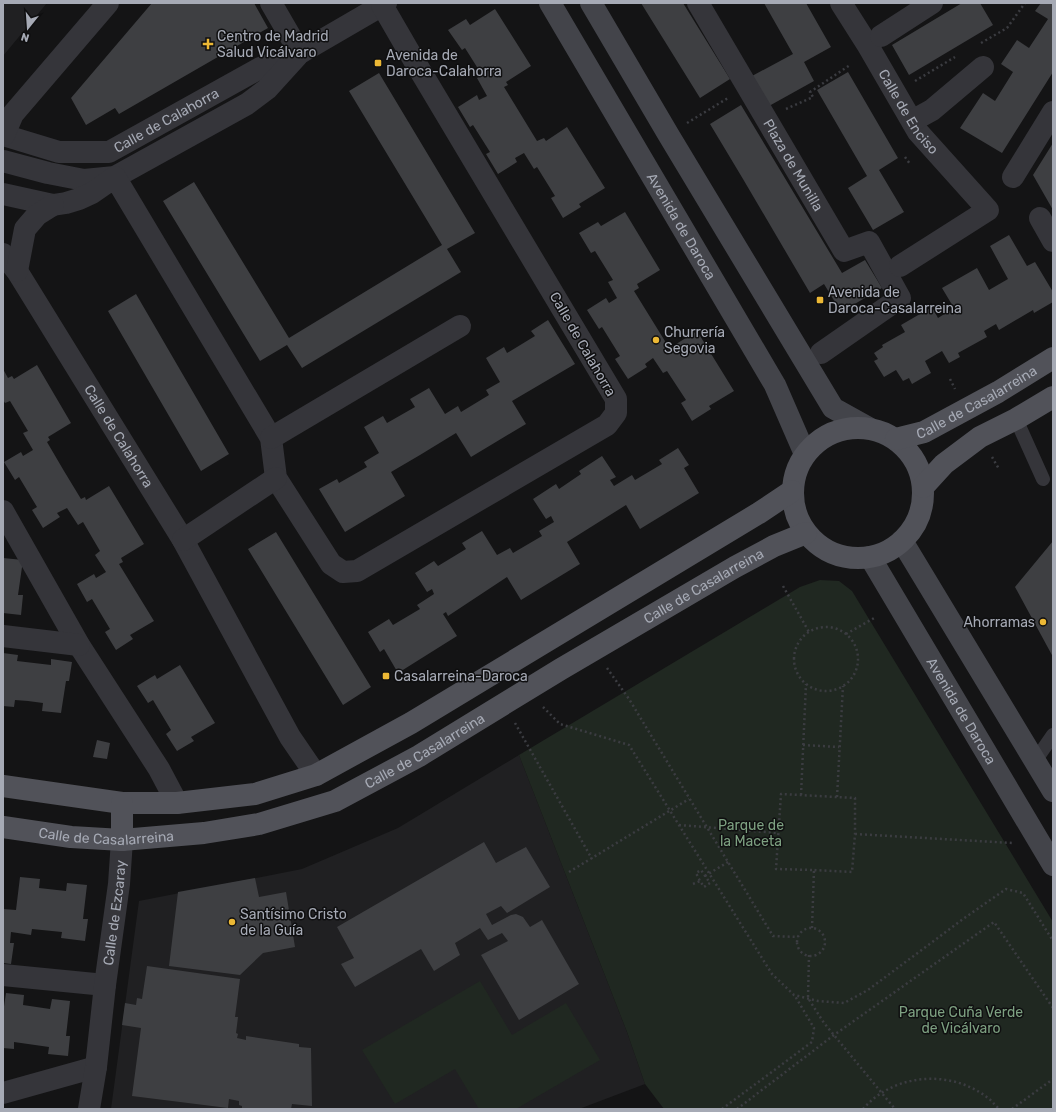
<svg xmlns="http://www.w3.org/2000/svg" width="1056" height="1112" font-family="Rubik,sans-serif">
  <rect width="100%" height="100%" fill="#141415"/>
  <path fill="#202022" d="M3 3H47L3 56Z
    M519 755 627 1032 645 1084 579 1109H111L139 901 302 869 398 828Z"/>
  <path fill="#202821" d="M820 580 839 581 852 591 1053 922V1109H664L645 1084 627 1032 519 755 800 587Z
    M480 981 512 1035 566 1003 600 1060 516 1109H479L455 1069 395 1104 362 1050Z"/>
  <path fill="#3e3f42" d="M152 3H254L268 28 119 114 115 108 86 125 71 98Z
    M641 3H683L730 79 700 98Z
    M764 3H806L831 47 804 62 814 81 769 106 752 76 793 54Z
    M962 3H980L993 25 909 75 892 45Z
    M1041 3H1053V72L1002 153 960 128 983 93 995 101 1013 72 1001 64 1017 40 1029 48 1048 19 1035 11Z
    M495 9 531 66 506 82 508 85 504 87 537 141 544 138 546 141 567 127 605 188 579 204 581 207 563 218 551 198 555 196 537 167 534 169 524 153 515 158 517 162 498 174 486 154 490 152 473 125 470 127 458 107 477 95 479 100 487 96 477 78 482 75 465 48 462 50 448 30 466 19 470 25Z
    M848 72 898 158 879 170 904 212 873 230 848 188 867 176 817 90Z
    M379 73 475 233 447 249 461 272 302 368 287 345 260 361 163 201 194 182 289 338 442 245 349 91Z
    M741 105 842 273 865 260 882 288 841 312 824 284 810 293 743 179 710 124Z
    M1053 143V210L1033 175Z
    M625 212 660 270 637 284 639 288 634 291 668 346 672 343 673 346 697 331 734 391 709 406 711 409 692 421 681 403 686 400 667 371 663 373 653 358 645 364 647 367 628 379 615 359 620 356 602 327 599 329 587 310 606 298 609 303 617 298 608 282 613 280 595 251 591 253 579 233 598 222 601 226Z
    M1009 235 1027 266 1035 262 1053 292V302L1034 313 1033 310 999 330 996 324 984 331 987 337 958 353 960 357 949 363 942 351 925 361 931 373 912 384 909 378 903 381 896 370 884 377 874 361 878 359 874 353 883 347 882 345 905 332 901 325 932 307 938 318 954 308 942 288 977 268 989 290 1008 279 990 246Z
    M136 294 229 454 201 471 108 311Z
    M548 320 575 364 512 401 526 424 471 457 456 433 420 455 391 472 405 496 345 532 319 489 337 479 339 483 367 467 364 462 379 453 364 427 383 416 387 423 415 407 410 399 429 388 445 414 458 406 461 412 489 395 486 390 500 382 486 358 504 347 507 353 535 336 531 331Z
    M37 365 71 423 48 437 50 440 47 442 64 471 81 499 85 497 86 500 109 486 144 544 121 558 123 562 119 564 154 621 130 635 133 639 116 650 105 632 110 629 92 599 87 602 77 584 94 574 96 578 106 572 95 555 100 551 83 522 78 525 67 508 57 513 60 517 43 528 32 510 37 507 19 477 15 480 4 462 21 452 23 456 33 450 23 433 28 431 10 401 5 403 3 400V369L8 378 12 376 14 379Z
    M678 448 689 465 684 468 699 493 640 529 626 505 567 542 580 564 521 600 507 577 448 616 446 612 443 614 457 636 398 673 384 649 380 652 368 632 389 619 393 625 420 609 417 605 434 594 432 589 427 592 415 573 434 561 438 566 466 549 462 543 482 531 497 555 510 548 513 553 542 536 539 531 554 522 551 516 546 519 533 499 556 484 559 489 581 474 579 471 602 456 616 477 610 480 614 486 632 475 635 480 662 464 659 460Z
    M276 532 371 687 343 705 248 549Z
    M1053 541V657L1015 587Z
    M3 558 23 560 18 595H23L21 615 3 613Z
    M3 653 18 655 17 661 51 665V659L72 662 69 681H66L61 713 42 711 43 703 28 701 15 700 14 707 3 706Z
    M180 665 215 723 191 737 194 741 177 751 166 734 171 730 153 700 148 703 137 686 155 675 157 679Z
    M97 740 110 743 107 759 93 757Z
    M484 842 496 863 526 847 550 887 507 913 501 906 486 914 492 925 511 915 516 914 523 917 530 927 542 920 579 984 519 1020 481 955 508 941 502 933 488 940 480 928 455 943 460 955 434 971 421 949 355 987 341 964 354 958 337 927Z
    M20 877 40 879 39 888 66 891 67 883 87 885 83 919H88L85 941 61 938 62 932 32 929 31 935 11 932 10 943H14L11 964 3 963V909L16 910Z
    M255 878 259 897 286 892 295 947 263 953 240 975 169 966 178 892Z
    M147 966 240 979 235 1017H238L236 1033 238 1034 237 1038 246 1040V1036L299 1044V1047L311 1048 312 1106 292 1104 291 1109H250L242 1108V1106L239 1105V1101L229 1099 228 1108 132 1096 141 1028 122 1025 125 1003 136 1005 137 998 142 999Z
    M6 993 24 995 23 1005 50 1009 52 999 70 1001 66 1036H70L68 1056 48 1054 49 1047 14 1042V1049L3 1048V1013Z"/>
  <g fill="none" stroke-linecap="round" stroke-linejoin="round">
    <path stroke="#3b3c41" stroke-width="2.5" stroke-dasharray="2 3" stroke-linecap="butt" d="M981 43 1007 28 1025 3
      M915 81 955 57
      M786 109 813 97 810 92 850 65
      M687 123 728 98
      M905 157 910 164
      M950 379 955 389
      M992 457 999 469
      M783 586 809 632
      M794 659a32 32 0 1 1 64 0a32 32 0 1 1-64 0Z
      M846 634 876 617
      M607 668 629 699 773 936 798 937
      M543 707 560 724 629 745 772 974 794 995 818 1001 844 1003 868 990 963 919 1006 889 1023 893 1053 941
      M515 723 592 859
      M803 745 839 747
      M801 795 806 684
      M837 797 843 686
      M679 825 778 833
      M855 834 1012 843
      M569 872 689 799
      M705 876 728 862
      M693 884 700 881 704 887 710 883 701 870 696 873 700 881
      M812 928 814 870 776 869 781 794 855 798V834L852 872 814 870
      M797 942a14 14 0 1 1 28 0a14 14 0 1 1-28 0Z
      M809 955 808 998 824 1023 895 1109
      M722 1109 812 1042 814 1028 795 996
      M737 1109 834 1035 994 922 1053 1008
      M863 1109C894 1073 951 1069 988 1098 992 1101 995 1105 999 1109
      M1012 1109 1053 1079"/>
    <path stroke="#35353a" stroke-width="14" d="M1016 419 1043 479
      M1035 761 1053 735"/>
    <g stroke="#35353a" stroke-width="22">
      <path d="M271 3 300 53"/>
      <path id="s1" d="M698 3 844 251 869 242 900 298 821 353"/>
      <path id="s2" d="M841 3 867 44 918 132 988 210 900 266"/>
      <path d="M881 36 932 3"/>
      <path d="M912 121 932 110 983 67"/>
      <path id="s3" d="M3 135 59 152H109L260 68 300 53 386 3"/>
      <path d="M4 135 13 114 108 3"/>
      <path d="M3 161 48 173 84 180 115 177 247 104 267 89 297 56"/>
      <path d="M1013 177 1053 112"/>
      <path d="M3 194 53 205 66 203 79 199 92 193 115 177 271 438 276 478 331 564 343 572 357 571 607 425 616 413V399L415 62 382 5"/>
      <path d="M1040 218 1053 241"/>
      <path id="s4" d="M3 254 17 271 183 540 290 737 316 775"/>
      <path d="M17 271 25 229 37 215 53 205"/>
      <path d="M271 438 460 326"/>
      <path d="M3 511 79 645 159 769 177 803"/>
      <path d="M183 540 276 478"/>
      <path d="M3 636 79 645"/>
      <path d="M3 975 105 985"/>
      <path d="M3 1093 96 1067"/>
      <path id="s5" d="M89 1109 96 1067 105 985 119 884 122 840"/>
    </g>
    <g stroke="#43444a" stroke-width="22">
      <path id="s6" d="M550 3 775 385 805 454"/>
      <path d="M591 3 668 134 833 408 869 428"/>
      <path d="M902 541 1053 791"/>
      <path id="s7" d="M870 557 1053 865"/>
    </g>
    <g stroke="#515259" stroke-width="22">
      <circle cx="858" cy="493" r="65"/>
      <path id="s8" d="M896 439 924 432 998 392 1053 358"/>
      <path d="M923 487 944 464 980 437 1016 419 1053 397"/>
      <path d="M3 786 122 803H177L255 794 316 775 411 723 759 513 792 491"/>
      <path id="s9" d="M3 827 71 837 122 840 204 833 259 824 335 801 419 756 561 669 735 567 774 546 806 533"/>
      <path d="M122 840V803"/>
    </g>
  </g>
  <g fill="#ecb835" stroke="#0f0f10" stroke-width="1.5">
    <path d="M206 38h4v4h4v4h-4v4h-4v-4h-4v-4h4z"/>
    <rect x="374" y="59" width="8" height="8" rx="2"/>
    <rect x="816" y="296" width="8" height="8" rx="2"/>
    <circle cx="656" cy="340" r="4"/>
    <circle cx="1043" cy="622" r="4"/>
    <rect x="382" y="672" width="8" height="8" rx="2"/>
    <circle cx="232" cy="922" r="4"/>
  </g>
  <g text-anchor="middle" stroke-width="3" stroke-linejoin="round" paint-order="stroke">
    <g font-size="14" fill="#a6aab5" stroke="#0f0f10" text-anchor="start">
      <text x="217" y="41">Centro de Madrid<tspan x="217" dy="16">Salud Vicálvaro</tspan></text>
      <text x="386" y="60">Avenida de<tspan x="386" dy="16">Daroca-Calahorra</tspan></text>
      <text x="828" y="297">Avenida de<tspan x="828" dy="16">Daroca-Casalarreina</tspan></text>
      <text x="664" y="337">Churrería<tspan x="664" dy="16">Segovia</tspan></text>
      <text x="1035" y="627" text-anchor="end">Ahorramas</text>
      <text x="394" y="681">Casalarreina-Daroca</text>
      <text x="240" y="919">Santísimo Cristo<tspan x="240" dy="16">de la Guía</tspan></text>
    </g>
    <g font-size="14" fill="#a6aab5" stroke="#0f0f10">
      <text dy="5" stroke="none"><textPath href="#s2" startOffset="128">Calle de Enciso</textPath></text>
      <text dy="5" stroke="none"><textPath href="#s3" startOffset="174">Calle de Calahorra</textPath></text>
      <text dy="5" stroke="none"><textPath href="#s1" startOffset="188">Plaza de Munilla</textPath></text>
      <text dy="5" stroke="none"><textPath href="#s6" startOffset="259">Avenida de Daroca</textPath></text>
      <text transform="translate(583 344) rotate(60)" y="5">Calle de Calahorra</text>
      <text dy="5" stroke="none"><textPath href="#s8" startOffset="89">Calle de Casalarreina</textPath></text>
      <text dy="5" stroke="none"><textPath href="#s4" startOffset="216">Calle de Calahorra</textPath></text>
      <text dy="5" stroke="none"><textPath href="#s9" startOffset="764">Calle de Casalarreina</textPath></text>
      <text dy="5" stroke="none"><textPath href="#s7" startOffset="179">Avenida de Daroca</textPath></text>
      <text dy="5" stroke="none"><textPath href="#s9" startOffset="440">Calle de Casalarreina</textPath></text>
      <text dy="5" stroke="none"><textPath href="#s9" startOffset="104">Calle de Casalarreina</textPath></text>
      <text dy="5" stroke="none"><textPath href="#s5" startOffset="198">Calle de Ezcaray</textPath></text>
    </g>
    <g font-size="14" fill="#7da081" stroke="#0f0f10">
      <text x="751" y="830">Parque de<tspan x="751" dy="16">la Maceta</tspan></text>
      <text x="961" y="1017">Parque Cuña Verde<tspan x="961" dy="16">de Vicálvaro</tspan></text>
    </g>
  </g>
  <rect width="1056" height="1112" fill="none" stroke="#a6aab5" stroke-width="8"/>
  <g transform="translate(28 28) rotate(197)" stroke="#0f0f10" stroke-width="3" paint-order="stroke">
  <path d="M0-3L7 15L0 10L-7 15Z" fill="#a6aab5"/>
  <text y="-6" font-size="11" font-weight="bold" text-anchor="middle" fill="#a6aab5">N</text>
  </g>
</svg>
